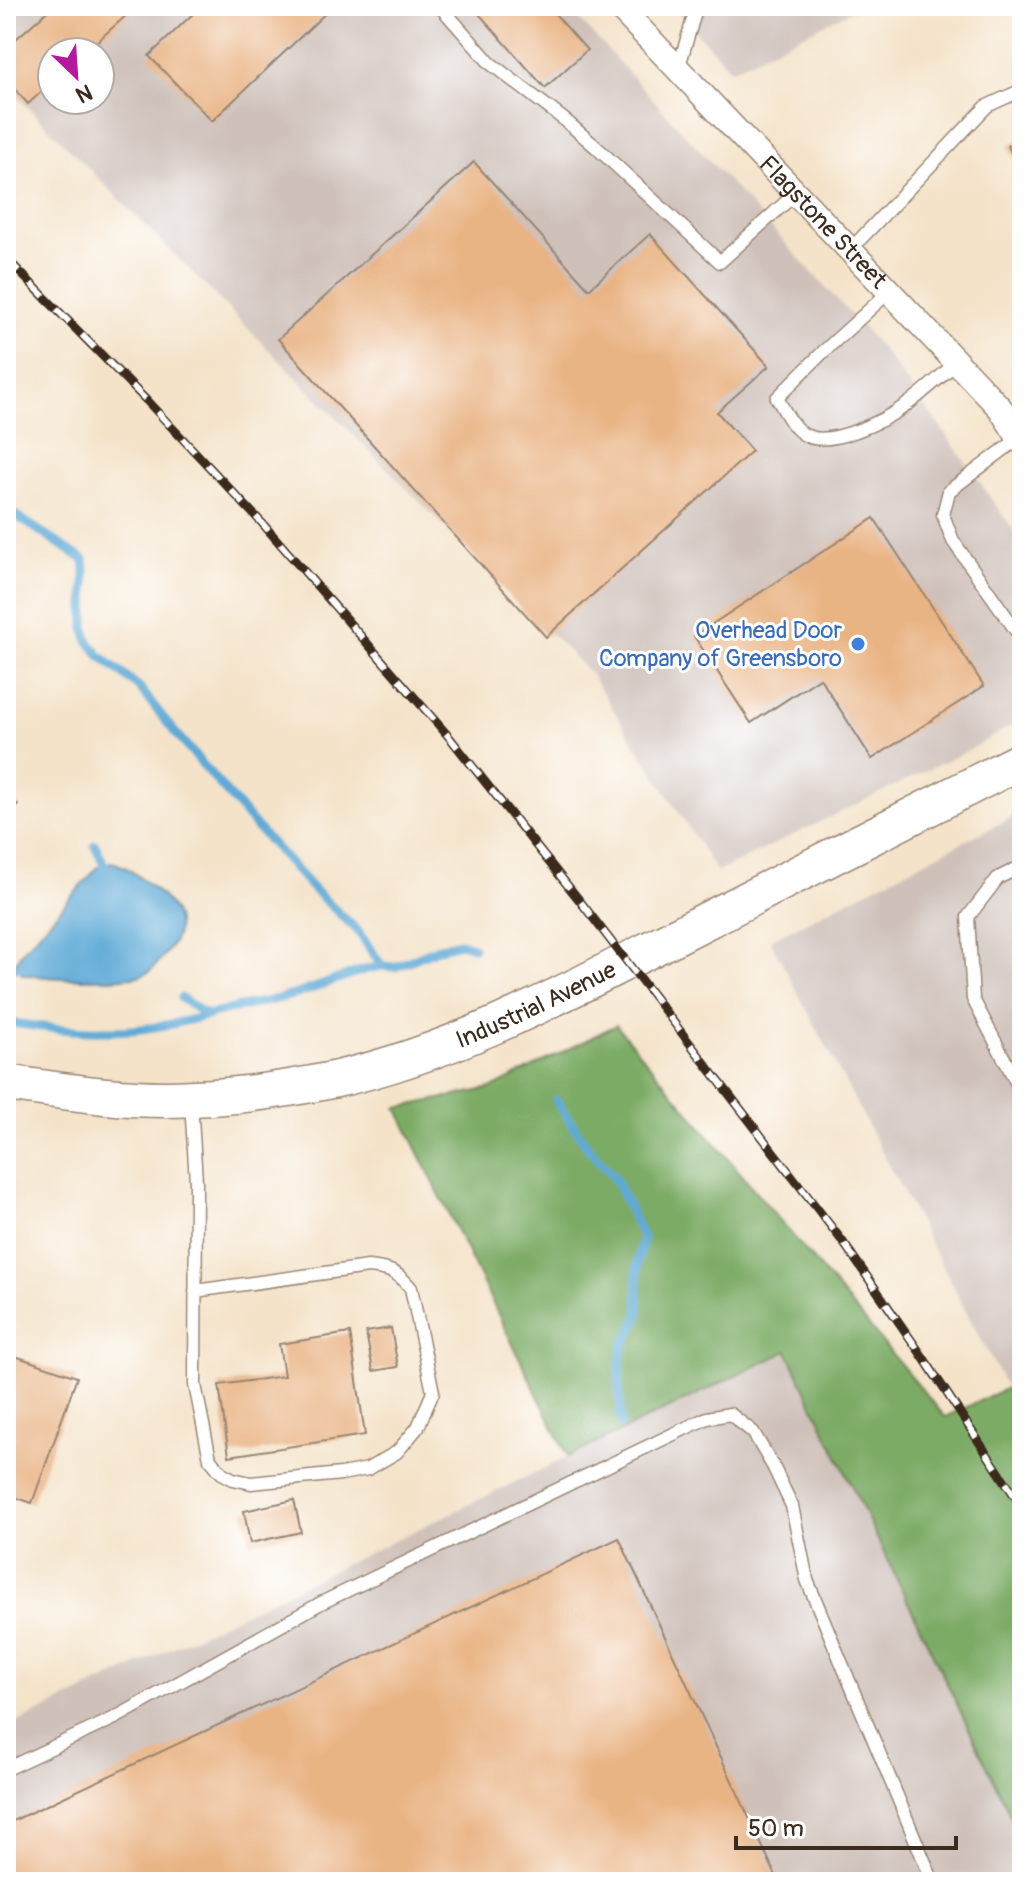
<svg xmlns="http://www.w3.org/2000/svg" width="1028" height="1888" font-family="Pangolin,sans-serif">
  <rect width="100%" height="100%" fill="#fff"/>
  <filter id="ink" filterUnits="userSpaceOnUse"><feTurbulence type="fractalNoise" baseFrequency=".0125" numOctaves="2"/><feDisplacementMap in="SourceGraphic" scale="16" xChannelSelector="R" yChannelSelector="G"/><feConvolveMatrix kernelMatrix="1 2 1 2 8 2 1 2 1" color-interpolation-filters="sRGB"/></filter>
  <filter id="wash" filterUnits="userSpaceOnUse"><feTurbulence type="fractalNoise" baseFrequency=".006" numOctaves="4" result="noise"/><feDisplacementMap in="SourceGraphic" scale="32" xChannelSelector="R" yChannelSelector="G"/><feGaussianBlur stdDeviation="1.8" result="paint"/><feColorMatrix in="noise" values="0 0 0 0 0 0 0 0 0 0 0 0 0 0 0 0 0 1.4 0 .05"/><feComposite in="paint" operator="in"/></filter>
  <g filter="url(#wash)">
    <rect width="100%" height="100%" fill="#f4e3c9"/>
    <path fill="#cfc1ba" fill-rule="evenodd" d="M6 6H567L878 344 947 436 1022 542V719L973 748 717 872 590 673 6 85ZM52 52H100V100H52Z
      M672 6H861L731 70Z
      M1022 812V1381L1007 1389 770 940Z
      M787 1351 1022 1839V1882H6V1728Z"/>
    <path fill="#7cab65" stroke="#5c6a42" stroke-width="2" d="M616 1025 945 1417 1022 1381V1839L787 1351 568 1457 397 1108 492 1088Z"/>
    <path fill="#5eaad6" stroke="#4c6a7a" stroke-width="2" d="M111 862C125 865 131 871 143 880 166 898 192 921 168 950 162 958 155 968 147 973 130 983 44 978 22 974L16 962 21 953 97 868Z"/>
    <g fill="none" stroke-linecap="round" stroke-linejoin="round">
      <path stroke="#5eaad6" stroke-width="9" d="M6 509 84 560 85 570V628L88 640 99 655 139 687 173 730 252 822 314 890 357 930 382 966 395 967 439 948 460 943 473 947
        M95 845 109 875
        M6 969 30 966
        M181 998 208 1016
        M6 1022C40 1027 75 1032 109 1031 152 1031 195 1019 235 1008 253 1004 271 1001 289 996 320 988 350 971 382 966
        M556 1100 587 1146 614 1177 643 1238 637 1265 639 1316 622 1349 619 1382 621 1424"/>
    </g>
    <g id="blocks">
      <path fill="#e9b484" d="M53 6H137L85 52H52V82L28 104 6 79V48Z
        M201 6H333L212 121 149 56Z
        M472 6H548L587 50 545 88Z
        M1022 139V176L1008 146Z
        M474 162 589 289 650 234 769 366 717 412 752 451 546 637 278 339Z
        M874 518 984 686 872 759 820 678 751 723 694 636Z
        M6 794 18 805 6 818Z
        M391 1328 398 1367 373 1371 366 1332Z
        M350 1333 365 1435 229 1456 219 1385 284 1376 279 1344Z
        M6 1353 77 1377 32 1503 6 1494Z
        M294 1500 301 1532 250 1543 244 1511Z
        M619 1538 779 1882H6V1824Z"/>
    </g>
  </g>
  <g filter="url(#ink)">
    <use href="#blocks" fill-opacity="0" stroke="#988674" stroke-width="2"/>
    <g fill="none" stroke-linecap="round" stroke-linejoin="round">
      <g stroke="#988674" stroke-width="15">
        <path id="lane" d="M440 6 490 63 566 121 596 147 720 262 796 193
          M678 69 697 6
          M850 250 987 106 1022 90
          M890 291 823 352 777 398C785 411 793 430 807 436 832 447 885 420 905 406 923 393 940 377 957 362
          M1019 438 949 491 943 515 953 541 1022 639
          M1022 866 998 878 968 917 973 999 1022 1093
          M191 1102 196 1181 195 1385 210 1459 222 1473 233 1479 251 1483 341 1474 368 1469 397 1452 418 1427 433 1392 411 1288C397 1271 389 1269 368 1267L195 1291
          M6 1769 117 1717 321 1603 707 1418 730 1414 753 1432 773 1466 792 1506 807 1580 933 1882"/>
      </g>
      <g stroke="#988674" stroke-width="27">
        <g id="street">
          <path id="s1" d="M618 6 1000 408 1022 442"/>
        </g>
      </g>
      <g stroke="#988674" stroke-width="39">
        <g id="secondary">
          <path id="s2" d="M6 1083C67 1092 131 1102 193 1098 241 1096 290 1089 337 1079 460 1051 570 990 682 933 795 875 909 818 1022 760"/>
        </g>
      </g>
      <use href="#lane" stroke="#fff" stroke-width="12"/>
      <use href="#street" stroke="#fff" stroke-width="24"/>
      <use href="#secondary" stroke="#fff" stroke-width="36"/>
      <g stroke="#3b2a1e" stroke-width="9">
        <path id="rail" d="M6 258 146 400 262 523 450 738 580 901 843 1242 921 1354 1022 1507"/>
      </g>
      <use href="#rail" stroke="#fff" stroke-width="6" stroke-dasharray="18" stroke-linecap="butt"/>
    </g>
  </g>
  <circle fill="#3f7fe0" stroke="#fff" stroke-width="3" cx="858" cy="644" r="8"/>
  <g text-anchor="middle" stroke-width="6" stroke-linejoin="round" paint-order="stroke">
    <g font-size="24" fill="#3b2a1e" stroke="#fff">
      <text dy="8" stroke="none"><textPath href="#s1" startOffset="298">Flagstone Street</textPath></text>
      <text dy="8" stroke="none"><textPath href="#s2" startOffset="546">Industrial Avenue</textPath></text>
    </g>
    <g font-size="24" fill="#366cbe" stroke="#fff" text-anchor="end">
      <text x="842" y="638">Overhead Door<tspan x="842" dy="28">Company of Greensboro</tspan></text>
    </g>
  </g>
  <rect width="1028" height="1888" fill="none" stroke="#fff" stroke-width="32"/>
  <g transform="translate(76 76) rotate(155)"><circle r="38" fill="#ffffff" stroke="#b1aaa5" stroke-width="2"/>
  <path d="M0-6L14 30L0 20L-14 30Z" fill="#b5179e"/>
  <text y="-12" font-size="22" font-weight="bold" text-anchor="middle" fill="#3b2a1e">N</text>
  </g>
  <path d="M736 1836v12h220v-12" fill="none" stroke="#3b2a1e" stroke-width="4"/>
  <text x="748" y="1836" font-size="24" fill="#3b2a1e" stroke="#ffffff" stroke-width="6" paint-order="stroke">50 m</text>
</svg>
